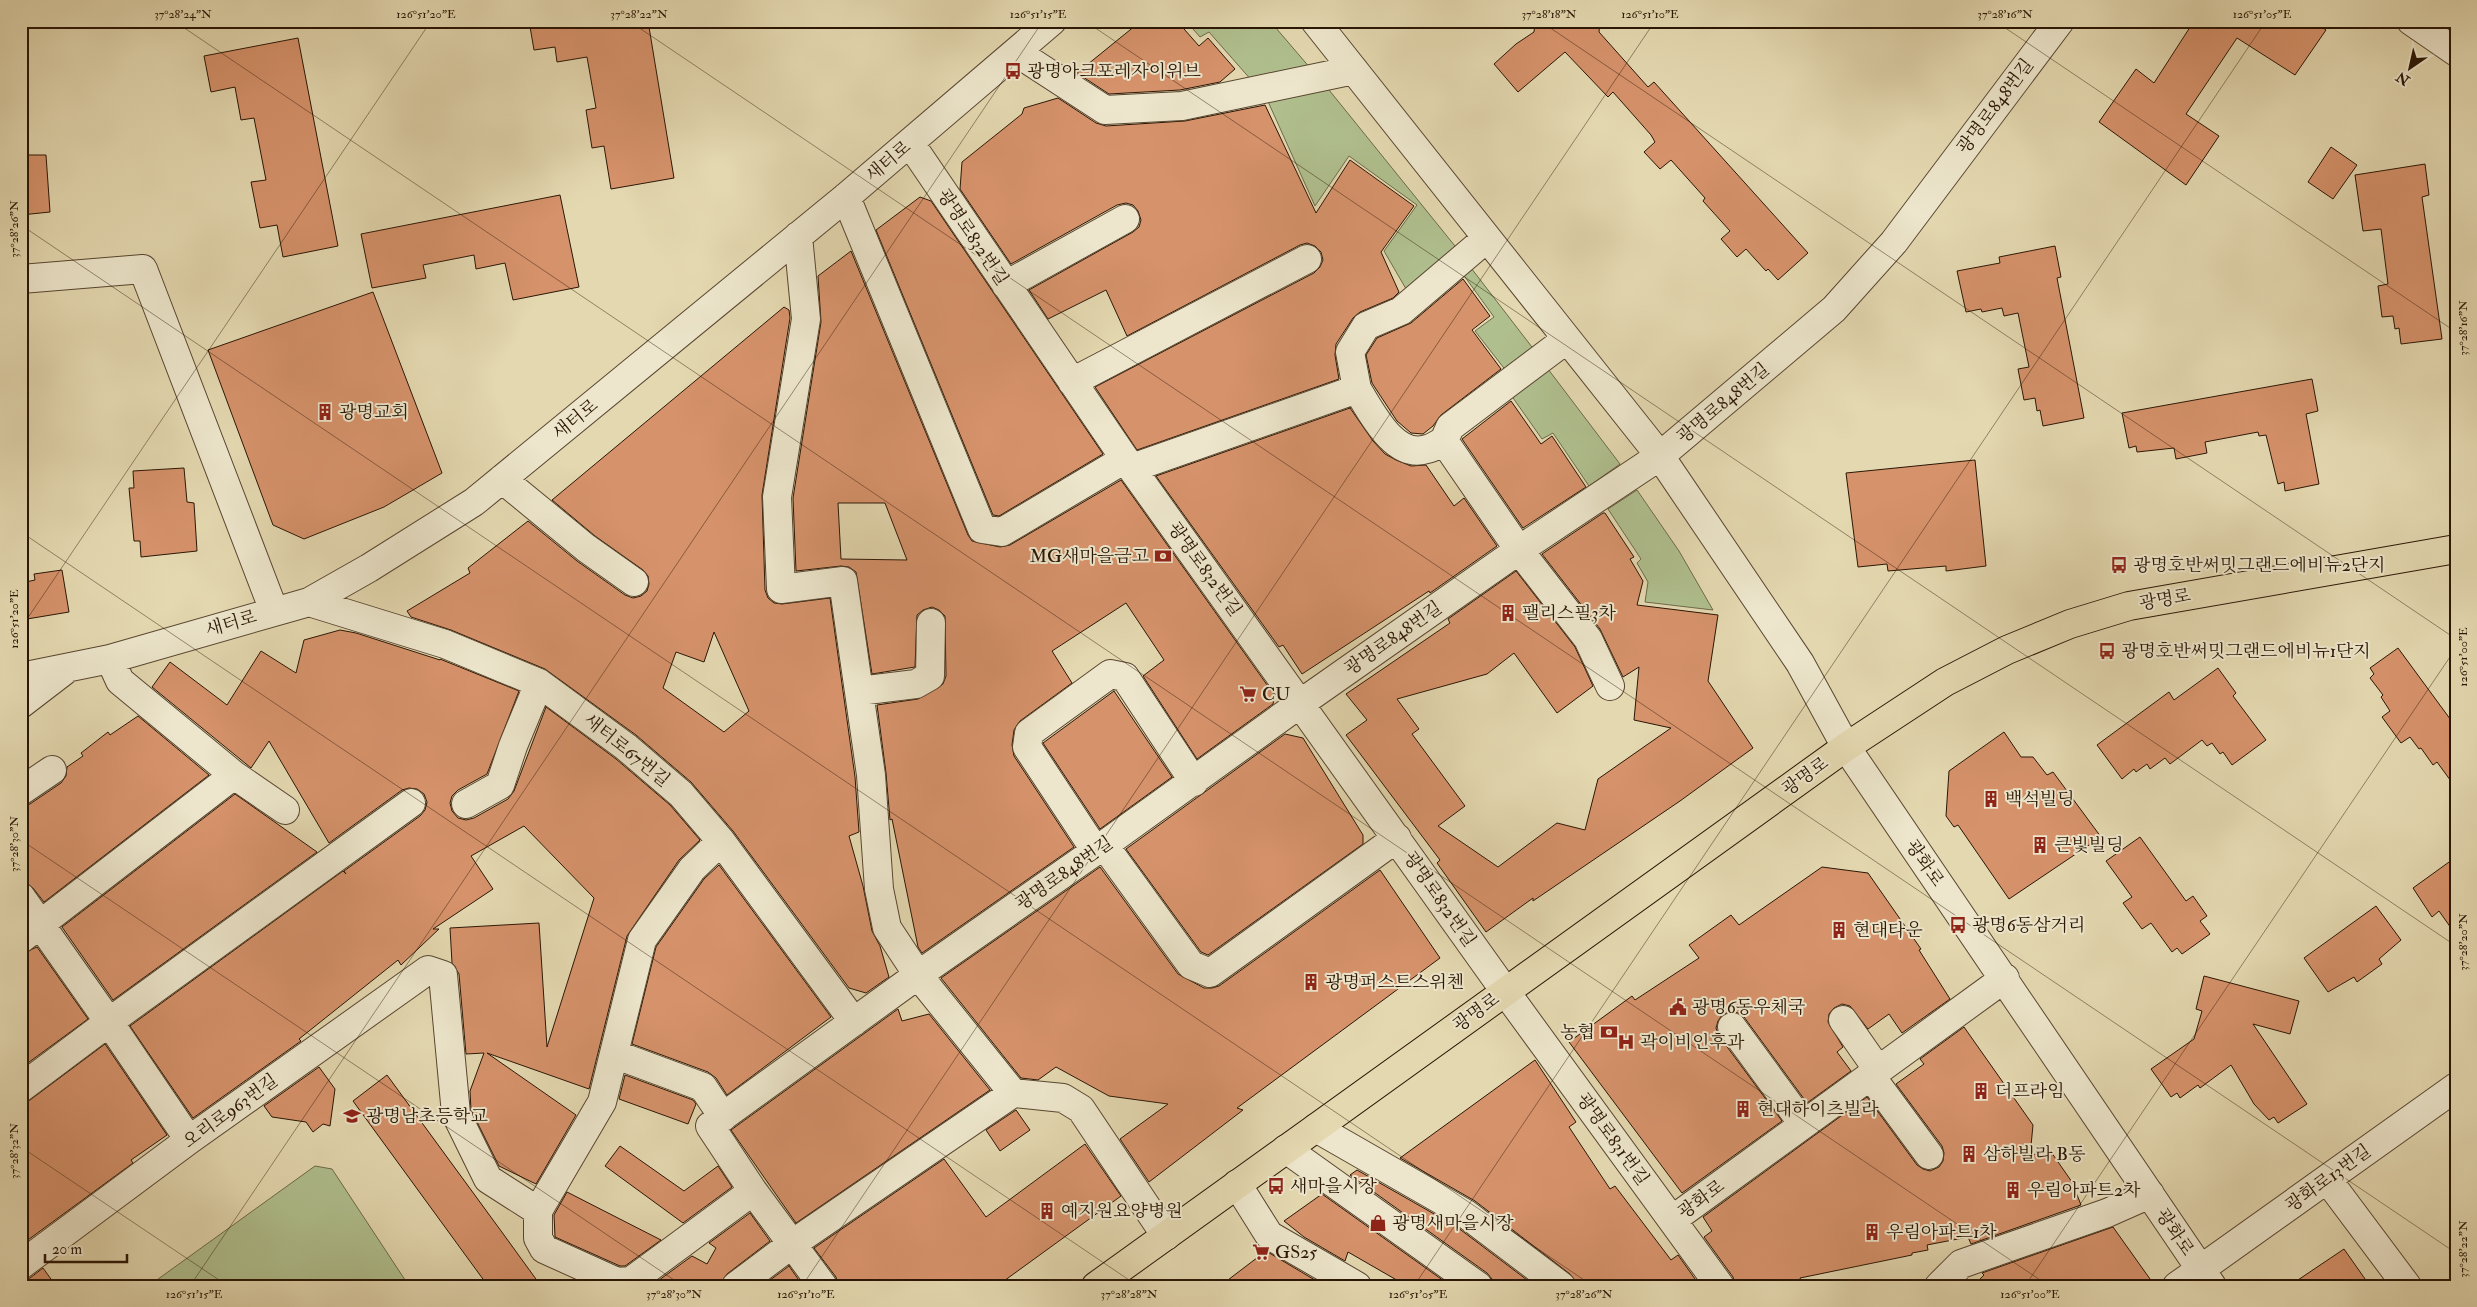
<svg xmlns="http://www.w3.org/2000/svg" width="2477" height="1307" font-family="'IM FELL Double Pica','Noto Serif KR',serif">
  <rect width="100%" height="100%" fill="#e4d8b0"/>
  <filter id="stains"><feTurbulence type="fractalNoise" baseFrequency=".004" numOctaves="4"/><feColorMatrix values="0 0 0 0 .2 0 0 0 0 .09 0 0 0 0 .02 0 0 0 .5 -.17"/></filter>
  <radialGradient id="worn" r=".72"><stop offset=".6" stop-color="#630" stop-opacity="0"/><stop offset="1" stop-color="#630" stop-opacity=".3"/></radialGradient>
  <path fill="#b0bf8e" stroke="#6d6a4a" d="M1186 21H1270L1311 69 1253 82 1209 32 1200 37Z
    M1325 85 1459 251 1409 294 1384 251 1417 205 1349 156 1315 206 1266 97Z
    M1468 264 1535 351 1507 372 1475 331 1494 317 1460 270Z
    M1548 369 1620 464 1589 486 1553 433 1542 439 1511 395Z
    M1637 490 1679 551 1713 610 1645 602 1648 582 1637 563 1641 559 1608 509Z
    M315 1166 332 1169 409 1286H157L154 1282Z"/>
  <path fill="#d6926b" stroke="#2a1605" fill-rule="evenodd" d="M529 21H648L674 178 611 189 604 146 592 148 586 110 596 108 587 57 557 62 555 47 534 50Z
    M1141 21H1177L1199 46 1208 38 1235 69 1220 82 1180 90 1109 94 1077 73Z
    M1535 21H1600L1599 32 1648 87 1654 82 1808 253 1778 280 1768 269 1766 271 1746 249 1737 257 1721 239 1730 231 1703 201 1705 198 1671 160 1660 169 1644 152 1655 142 1651 135 1613 92 1608 97 1565 52 1518 92 1494 64 1516 44 1534 32Z
    M2194 21H2313L2326 30 2295 75 2237 38 2186 114 2219 136 2186 185 2099 122 2136 69 2154 83Z
    M298 38 338 246 283 257 277 225 260 228 251 182 266 180 254 118 241 120 235 87 211 92 204 56Z
    M1058 98 1096 123 1106 126 1185 121 1265 105 1316 213 1350 160 1414 206 1381 252 1399 292 1393 298 1360 312 1353 318 1336 344 1335 355 1339 379 1137 450 1095 387 1314 273 1320 267 1323 260 1321 252 1315 246 1307 243 1300 245 1127 336 1106 290 1048 319 1029 290 1133 232 1139 227 1141 220 1138 211 1133 205 1126 203 1117 205 1011 264 960 189 962 162 1022 114 1024 108Z
    M2331 147 2357 165 2333 199 2308 182Z
    M21 155H46L50 212 21 215Z
    M2425 164 2429 195 2422 197 2442 339 2401 344 2399 328 2395 329 2393 316 2382 317 2378 286 2388 284 2381 229 2363 231 2355 175Z
    M560 195 579 287 513 300 505 263 476 269 474 255 423 265 426 278 372 288 361 234Z
    M920 197 931 201 1103 454 999 516 993 515 876 230Z
    M2055 246 2061 277 2057 278 2084 418 2043 426 2040 410 2037 411 2035 398 2024 400 2018 369 2029 367 2018 313 2004 316 2002 308 1982 312 1981 309 1966 312 1957 271 2000 263 1999 257Z
    M851 251 968 535 972 541 1000 547 1010 545 1121 480 1275 696 1273 704 1197 759 1143 676 1164 660 1126 603 1052 651 1072 683 1020 721 1014 730 1012 745 1014 756 1074 847 922 953 918 947 892 819 890 820 886 773 877 705 918 699 943 684 946 676 945 616 939 610 932 607 923 610 917 615 915 667 872 674 856 572 849 567 841 566 796 571 793 498 821 322 818 276ZM838 503H885L907 560 841 559Z
    M1463 279 1490 316 1472 330 1501 369 1441 415 1433 426 1423 434 1411 433 1397 421 1372 383 1366 355 1377 338 1411 323Z
    M373 292 442 473 384 507 304 539 273 525 208 350Z
    M784 307 789 310 790 318 762 495 765 590 768 598 774 603 782 604 830 598 855 777 859 832 849 836 863 886 872 931 880 946 889 977 866 993 849 988 733 831 691 782 636 735 545 669 451 630 411 617 407 611 470 573 468 568 528 521 577 561 625 595 633 598 641 596 647 591 649 584 648 576 643 570 595 536 552 500ZM714 632 749 711 724 732 663 688 676 652 704 662Z
    M2312 379 2318 411 2306 414 2319 484 2285 491 2284 482 2278 484 2266 435 2259 436 2258 432 2205 442 2207 453 2176 459 2174 448 2137 452 2136 446 2129 448 2122 413Z
    M1511 401 1541 444 1552 436 1586 487 1523 528 1462 439Z
    M1350 408 1373 441 1385 454 1396 460 1411 466 1426 465 1454 506 1464 498 1497 546 1430 593 1429 591 1302 674 1283 645 1279 647 1156 476Z
    M1975 460 1986 566 1946 571V566L1888 571 1887 564 1858 567 1846 473Z
    M184 468 187 502 194 503 197 551 141 557 140 541H134L129 488H134L133 471Z
    M1603 513H1605L1634 557 1630 559 1643 581 1637 605 1718 615 1708 681 1753 748 1680 801 1533 901V898L1486 932 1437 863 1440 860 1346 735 1367 720 1346 694 1450 623 1448 619 1516 571 1575 647 1593 686 1557 713 1514 653 1487 674 1397 699 1419 729 1412 734 1465 806 1438 826 1498 867 1557 823 1585 830 1598 779 1671 728 1634 720 1639 667 1623 677 1600 629 1542 554Z
    M62 570 69 612 21 620V583L35 580 34 574Z
    M340 630 356 633 440 660V659L519 691 487 774 458 790 452 796 450 803 452 811 458 818 466 820 474 818 508 799 514 791 546 707 616 759 670 805 700 840 679 860 627 936 589 1089 487 1053 576 1115 536 1184 499 1166 471 1110 470 1091 484 1053 466 1054 459 974 452 963 450 928 539 923 547 1047 594 898 524 826 471 856 493 889 433 929H439L401 965 398 960 299 1039 301 1041 193 1118 130 1026 343 871 346 874 344 871 420 816 425 810 427 802 424 794 417 789 409 788 402 790 329 843 269 741 251 768 152 687 170 662 227 705 261 651 296 673 304 640Z
    M2398 648 2456 727V788L2437 762 2433 765 2421 748 2419 749 2410 737 2401 743 2382 717 2390 711 2381 697 2383 695 2370 678 2374 674 2370 668Z
    M2218 668 2236 693 2233 696 2266 740 2232 765 2223 752 2220 754 2212 743 2207 746 2202 740 2170 764 2165 758 2150 769 2147 764 2136 772 2134 769 2122 779 2097 745 2169 692 2174 700Z
    M1114 691 1172 777 1100 829 1043 743Z
    M138 716 209 775 44 902 33 888 21 882V806L30 804 61 783 66 776 67 767 83 756 81 753 108 732 110 735Z
    M2004 732 2021 757H2033L2047 775 2053 772 2101 837 2009 899 1958 825 1954 827 1946 816 1949 771Z
    M1285 734 1303 738 1363 835V844L1208 955 1201 952 1126 849Z
    M235 794 317 852 113 1000 62 927Z
    M2140 837 2186 901 2193 896 2207 916 2200 921 2210 934 2182 954 2177 948 2172 952 2151 923 2142 929 2123 903 2132 897 2106 861Z
    M2456 857V935L2439 911 2432 917 2413 888Z
    M719 865 831 1017 727 1095 716 1078 708 1072 632 1044 656 947 704 879Z
    M1100 867 1178 974 1204 988H1212L1219 986 1380 870 1440 958 1237 1108 1243 1110 1149 1182 1120 1139 1168 1104 1109 1096 1056 1067 1038 1080 1021 1078 941 978Z
    M1822 867 1868 873 1921 949 1919 950 1950 999 1902 1033 1889 1014 1868 1029 1850 1006 1842 1004 1834 1008 1829 1014 1828 1022 1843 1047 1837 1052 1851 1071 1807 1103 1744 1017 1738 1013 1731 1011 1722 1015 1718 1021 1716 1028 1719 1036 1782 1121 1682 1193 1569 1042 1632 996 1635 1000 1699 958 1689 945 1731 915 1739 925Z
    M2376 906 2401 940 2379 959 2382 964 2357 982 2354 977 2328 992 2304 958Z
    M37 947 88 1019 21 1068V954Z
    M2204 976 2299 1001 2290 1034 2253 1024 2307 1104 2278 1123 2274 1117 2269 1120 2254 1104 2231 1065 2200 1088 2198 1085 2180 1098 2177 1093 2171 1097 2151 1069 2194 1039 2202 1011 2196 1009Z
    M898 1009 902 1021 929 1014 990 1090 796 1223 731 1130Z
    M1964 1027 2033 1125 2030 1156 2049 1149 2072 1182 2081 1205 1971 1244 1968 1237 1927 1245 1928 1250 1912 1253V1255L1800 1278 1802 1286H1735L1733 1277 1704 1237 1712 1231 1703 1217 1867 1097 1917 1165 1923 1169 1930 1171 1939 1167 1943 1161 1944 1153 1942 1146 1896 1084 1924 1064 1920 1059Z
    M105 1044 167 1135 131 1160 133 1163 21 1245V1103L30 1100Z
    M1535 1060 1576 1122 1569 1127 1610 1189 1615 1186 1671 1260 1678 1255 1700 1286H1576L1570 1274 1475 1201 1400 1158Z
    M319 1067 335 1089 330 1126 323 1124 313 1132 306 1122 272 1117 264 1106Z
    M387 1075 504 1235 541 1286H488L353 1101Z
    M625 1075 693 1100 696 1104 688 1124 619 1099Z
    M1016 1110 1030 1130 1000 1151 986 1130Z
    M1085 1144 1121 1196 997 1286H838L836 1277 814 1248 944 1159 986 1217Z
    M620 1146 684 1191 718 1166 732 1187 683 1223 605 1166Z
    M1357 1170 1457 1227 1535 1286H1493L1492 1279 1487 1273 1350 1175Z
    M567 1192 661 1240 625 1266H620L555 1237 554 1215Z
    M1322 1194 1451 1286H1407L1348 1252 1345 1261 1304 1237 1284 1221Z
    M750 1213 770 1241 727 1274 721 1286H651L692 1256 707 1264 716 1248 709 1243Z
    M2113 1227 2155 1286H1973L1984 1275 1982 1273Z
    M2344 1249 2370 1286H2289Z
    M1266 1251 1325 1286H1220Z
    M789 1266 803 1286H762Z
    M43 1268 56 1286H21V1280L30 1278Z"/>
  <g fill="none" stroke-linecap="round" stroke-linejoin="round">
    <g stroke="#584630" stroke-width="30">
      <path id="minor" d="M1315 21 1660 456 1800 663 1846 747 2212 1286
        M2411 21 2456 52
        M1016 52 1105 110 1182 106 1354 70
        M910 143 1125 459 1505 991 1720 1286
        M846 197 982 529 1002 532 1125 459
        M798 236 806 319 777 497 781 589 843 581 871 775 879 889 887 928 918 975 1013 1093 1063 1098 1081 1109 1166 1236
        M21 279 143 269 274 611
        M1006 285 1125 219
        M1072 382 1307 259
        M1357 389 1350 352 1366 326 1401 311 1487 238
        M1444 441 1450 427 1567 339
        M1132 468 1357 389C1371 411 1394 460 1427 449 1433 448 1439 443 1444 441L1519 550 1588 639 1610 686
        M502 479 586 548 634 582
        M309 602 445 644 539 683 626 747 681 794 721 841 854 1022
        M110 659 120 681 234 775
        M21 677 110 659 309 602 369 568 474 502 846 197 1052 21
        M859 691 916 684 930 676 931 623
        M21 704 64 671
        M21 791 52 770
        M466 804 500 785 513 746 539 683
        M1104 845 1191 965 1210 973 1397 838
        M1095 850 1027 747 1029 733 1110 674 1125 677 1194 782
        M21 897 109 1022 21 1088
        M21 939 234 775 285 810
        M1843 1020 1878 1070
        M1732 1027 1803 1124
        M614 1054 703 1087 723 1117
        M1870 1075 1929 1155
        M1316 1128 1466 1214 1561 1286
        M189 1140 109 1022 411 803
        M1286 1149 1478 1286
        M2327 1179 2407 1286
        M1237 1184 1269 1235 1357 1286
        M538 1211 602 1102 642 940 692 869 721 841
        M1672 1220 2005 978
        M21 1265 189 1140 428 970 443 975 456 1114 488 1179 538 1211V1238L544 1249 617 1282 631 1281 753 1191
        M736 1286 792 1244 1013 1093
        M823 1286 753 1191 710 1126 918 975 1104 845 1301 703 1519 550 1660 456 1834 309 1894 242 2060 21
        M1939 1286 1961 1264 2107 1213 2150 1194
        M2177 1286 2456 1087"/>
    </g>
    <g stroke="#2a1605" stroke-width="30">
      <path id="major" d="M1096 1286 1846 747 1945 682 2007 650 2070 624 2129 606 2456 549"/>
    </g>
    <use href="#minor" stroke="#ede6cc" stroke-width="28"/>
    <use href="#major" stroke="#e4d8b0" stroke-width="28"/>
  </g>
  <path fill="none" stroke="#2a1605" stroke-width="1" stroke-opacity="0.45" d="M174 21 2049 1286M629 21 2456 1253M1085 21 2456 946M1540 21 2456 639M1995 21 2456 332M2451 21 2456 25M21 225 1593 1286M21 532 1138 1286M21 628 431 21M21 840 683 1286M21 1147 228 1286M190 1286 1043 21M802 1286 1655 21M1414 1286 2266 21M2025 1286 2456 648"/>
  <defs>
    <g id="bus-bare" transform="scale(1.35)"><path d="M-5-6H5V4H4V6H2V4H-2V6H-4V4H-5ZM-3.5-4V0h7V-4ZM-3.5 1.2v1.5H-2V1.2ZM2 1.2v1.5H3.5V1.2Z" fill="#8f2418" stroke="#ede6cc" stroke-width="2.5" paint-order="stroke"/></g>
    <g id="building-bare" transform="scale(1.35)"><path d="M-4-6H4V6H1V3H-1V6H-4ZM-2.5-4.3h1.7v1.8h-1.7ZM.8-4.3h1.7v1.8H.8ZM-2.5-1h1.7V.8h-1.7ZM.8-1h1.7V.8H.8Z" fill="#8f2418" stroke="#ede6cc" stroke-width="2.5" paint-order="stroke"/></g>
    <g id="bank-bare" transform="scale(1.35)"><path d="M-6-4H6V4H-6ZM0-2.3a2.3 2.3 0 1 0 0 4.6a2.3 2.3 0 1 0 0-4.6Z" fill="#8f2418" stroke="#ede6cc" stroke-width="2.5" paint-order="stroke"/></g>
    <g id="supermarket-bare" transform="scale(1.35)"><path d="M-6-5.5h2.5l.6 2H6L4.5 2H-2.5L-4.4-4H-6ZM-1.5 3.2a1.3 1.3 0 1 0 .1 0ZM3 3.2a1.3 1.3 0 1 0 .1 0Z" fill="#8f2418" stroke="#ede6cc" stroke-width="2.5" paint-order="stroke"/></g>
    <g id="civic-bare" transform="scale(1.35)"><path d="M-.6-6.5H3V-4.5H.6V-3L4-1V1h2V6H-6V1h2V-1L-.6-3ZM-1.2 2.5V6h2.4V2.5Z" fill="#8f2418" stroke="#ede6cc" stroke-width="2.5" paint-order="stroke"/></g>
    <g id="hospital-bare" transform="scale(1.35)"><path d="M-5-5h3v3.5h4V-5h3V5h-3V1.5h-4V5h-3Z" fill="#8f2418" stroke="#ede6cc" stroke-width="2.5" paint-order="stroke"/></g>
    <g id="school-bare" transform="scale(1.35)"><path d="M0-5L7-2L0 1L-7-2ZM-4 1L0 2.5L4 1V4Q0 6-4 4Z" fill="#8f2418" stroke="#ede6cc" stroke-width="2.5" paint-order="stroke"/></g>
    <g id="shop-bare" transform="scale(1.35)"><path d="M-5-2.5h2.3a2.7 3.5 0 0 1 5.4 0H5L5.5 6h-11ZM-1.5-2.5h3a1.5 2.3 0 0 0-3 0Z" fill="#8f2418" stroke="#ede6cc" stroke-width="2.5" paint-order="stroke"/></g>
  </defs>
  <g fill-rule="evenodd">
    <use href="#bus-bare" x="1013" y="71"/>
    <use href="#building-bare" x="325" y="412"/>
    <use href="#bank-bare" x="1163" y="556"/>
    <use href="#bus-bare" x="2119" y="565"/>
    <use href="#building-bare" x="1508" y="613"/>
    <use href="#bus-bare" x="2107" y="651"/>
    <use href="#supermarket-bare" x="1248" y="694"/>
    <use href="#building-bare" x="1991" y="799"/>
    <use href="#building-bare" x="2040" y="845"/>
    <use href="#bus-bare" x="1958" y="925"/>
    <use href="#building-bare" x="1839" y="930"/>
    <use href="#building-bare" x="1311" y="982"/>
    <use href="#civic-bare" x="1678" y="1007"/>
    <use href="#bank-bare" x="1609" y="1032"/>
    <use href="#hospital-bare" x="1626" y="1042"/>
    <use href="#building-bare" x="1981" y="1091"/>
    <use href="#building-bare" x="1743" y="1109"/>
    <use href="#school-bare" x="352" y="1116"/>
    <use href="#building-bare" x="1969" y="1154"/>
    <use href="#bus-bare" x="1276" y="1186"/>
    <use href="#building-bare" x="2013" y="1190"/>
    <use href="#building-bare" x="1047" y="1211"/>
    <use href="#shop-bare" x="1378" y="1223"/>
    <use href="#building-bare" x="1872" y="1232"/>
    <use href="#supermarket-bare" x="1261" y="1252"/>
  </g>
  <g text-anchor="middle" stroke-width="4" stroke-linejoin="round" paint-order="stroke">
    <g font-size="18" fill="#2a1605" stroke="#ede6cc" text-anchor="start">
      <text x="1027" y="77">광명아크포레자이위브</text>
      <text x="339" y="418">광명교회</text>
      <text x="1149" y="562" text-anchor="end">MG새마을금고</text>
      <text x="2133" y="571">광명호반써밋그랜드에비뉴2단지</text>
      <text x="1522" y="619">팰리스필3차</text>
      <text x="2121" y="657">광명호반써밋그랜드에비뉴1단지</text>
      <text x="1262" y="700">CU</text>
      <text x="2005" y="805">백석빌딩</text>
      <text x="2054" y="851">큰빛빌딩</text>
      <text x="1972" y="931">광명6동삼거리</text>
      <text x="1853" y="936">현대타운</text>
      <text x="1325" y="988">광명퍼스트스위첸</text>
      <text x="1692" y="1013">광명6동우체국</text>
      <text x="1595" y="1038" text-anchor="end">농협</text>
      <text x="1640" y="1048">곽이비인후과</text>
      <text x="1995" y="1097">더프라임</text>
      <text x="1757" y="1115">현대하이츠빌라</text>
      <text x="366" y="1122">광명남초등학교</text>
      <text x="1983" y="1160">삼하빌라 B동</text>
      <text x="1290" y="1192">새마을시장</text>
      <text x="2027" y="1196">우림아파트2차</text>
      <text x="1061" y="1217">예지원요양병원</text>
      <text x="1392" y="1229">광명새마을시장</text>
      <text x="1886" y="1238">우림아파트1차</text>
      <text x="1275" y="1258">GS25</text>
    </g>
    <g font-size="18" fill="#2a1605" stroke="#ede6cc">
      <text transform="translate(1995 106) rotate(-53)" y="6">광명로848번길</text>
      <text transform="translate(888 161) rotate(-40)" y="6">새터로</text>
      <text transform="translate(973 237) rotate(56)" y="6">광명로832번길</text>
      <text transform="translate(1723 403) rotate(-40)" y="6">광명로848번길</text>
      <text transform="translate(575 419) rotate(-39)" y="6">새터로</text>
      <text transform="translate(1205 569) rotate(54)" y="6">광명로832번길</text>
      <text transform="translate(2165 599) rotate(-10)" y="6">광명로</text>
      <text transform="translate(231 623) rotate(-16)" y="6">새터로</text>
      <text transform="translate(1393 638) rotate(-35)" y="6">광명로848번길</text>
      <text transform="translate(627 750) rotate(39)" y="6">새터로67번길</text>
      <text transform="translate(1805 776) rotate(-36)" y="6">광명로</text>
      <text transform="translate(1925 863) rotate(55)" y="6">광화로</text>
      <text transform="translate(1064 873) rotate(-35)" y="6">광명로848번길</text>
      <text transform="translate(1440 899) rotate(55)" y="6">광명로832번길</text>
      <text transform="translate(1476 1012) rotate(-36)" y="6">광명로</text>
      <text transform="translate(230 1111) rotate(-36)" y="6">오리로963번길</text>
      <text transform="translate(1613 1139) rotate(54)" y="6">광명로831번길</text>
      <text transform="translate(2328 1178) rotate(-36)" y="6">광화로13번길</text>
      <text transform="translate(1701 1199) rotate(-36)" y="6">광화로</text>
      <text transform="translate(2175 1232) rotate(56)" y="6">광화로</text>
    </g>
  </g>
  <rect width="2477" height="1307" fill="none" stroke="#e4d8b0" stroke-width="55"/>
  <g transform="translate(2410 68) rotate(214)" stroke="#ede6cc" stroke-width="4" paint-order="stroke">
  <path d="M0-4L9 19L0 12L-9 19Z" fill="#2a1605"/>
  <text y="-8" font-size="14" font-weight="bold" text-anchor="middle" fill="#2a1605">N</text>
  </g>
  <path d="M45 1254v8h82v-8" fill="none" stroke="#2a1605" stroke-width="2.5"/>
  <text x="52" y="1254" font-size="15" fill="#2a1605" stroke="#ede6cc" stroke-width="4" paint-order="stroke">20 m</text>
  <rect x="28" y="28" width="2422" height="1252" fill="none" stroke="#2a1605" stroke-width="2"/>
  <g font-size="12" text-anchor="middle" fill="#2a1605">
    <text x="183" y="18">37°28'24"N</text>
    <text x="426" y="18">126°51'20"E</text>
    <text x="639" y="18">37°28'22"N</text>
    <text x="1038" y="18">126°51'15"E</text>
    <text x="1549" y="18">37°28'18"N</text>
    <text x="1650" y="18">126°51'10"E</text>
    <text x="2005" y="18">37°28'16"N</text>
    <text x="2262" y="18">126°51'05"E</text>
    <text transform="translate(14 229) rotate(-90)" y="4">37°28'26"N</text>
    <text transform="translate(2463 328) rotate(-90)" y="4">37°28'16"N</text>
    <text transform="translate(14 619) rotate(-90)" y="4">126°51'20"E</text>
    <text transform="translate(2463 657) rotate(-90)" y="4">126°51'00"E</text>
    <text transform="translate(14 844) rotate(-90)" y="4">37°28'30"N</text>
    <text transform="translate(2463 942) rotate(-90)" y="4">37°28'20"N</text>
    <text transform="translate(14 1151) rotate(-90)" y="4">37°28'32"N</text>
    <text transform="translate(2463 1249) rotate(-90)" y="4">37°28'22"N</text>
    <text x="194" y="1298">126°51'15"E</text>
    <text x="674" y="1298">37°28'30"N</text>
    <text x="806" y="1298">126°51'10"E</text>
    <text x="1129" y="1298">37°28'28"N</text>
    <text x="1418" y="1298">126°51'05"E</text>
    <text x="1584" y="1298">37°28'26"N</text>
    <text x="2030" y="1298">126°51'00"E</text>
  </g>
  <rect width="100%" height="100%" filter="url(#stains)"/>
  <rect width="100%" height="100%" fill="url(#worn)"/>
</svg>
